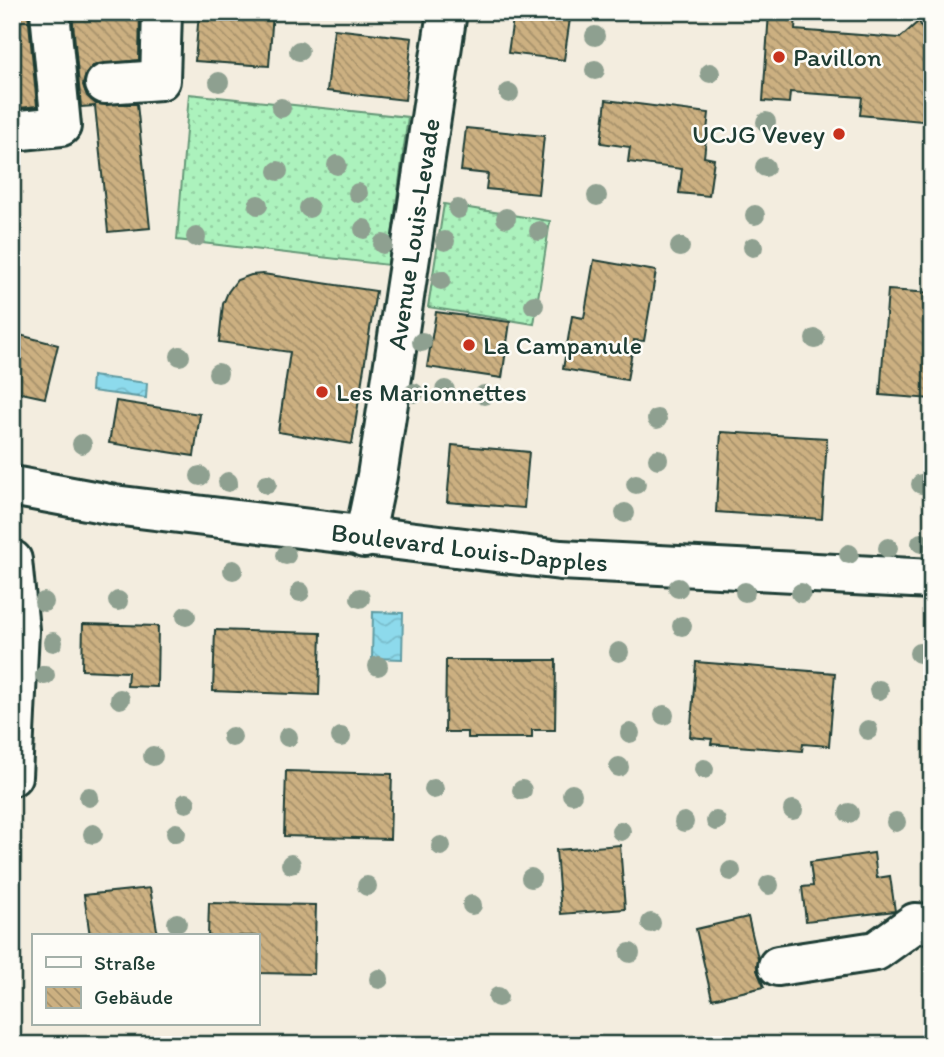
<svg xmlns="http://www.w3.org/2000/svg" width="944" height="1057" font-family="Itim,sans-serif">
  <defs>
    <pattern id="grass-dots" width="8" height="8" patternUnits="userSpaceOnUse" patternTransform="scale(1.75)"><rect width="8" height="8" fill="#acf2bd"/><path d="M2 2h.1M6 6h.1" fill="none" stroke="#94d0a3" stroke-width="1.8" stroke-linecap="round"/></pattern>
    <pattern id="water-waves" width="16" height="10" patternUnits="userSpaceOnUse" patternTransform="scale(1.75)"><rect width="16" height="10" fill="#8ddaec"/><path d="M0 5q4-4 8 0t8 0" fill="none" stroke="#79bccb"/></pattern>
    <pattern id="building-back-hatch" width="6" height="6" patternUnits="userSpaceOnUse" patternTransform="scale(1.75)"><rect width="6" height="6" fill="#ccb081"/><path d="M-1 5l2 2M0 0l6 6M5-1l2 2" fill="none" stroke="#a5906a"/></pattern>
  </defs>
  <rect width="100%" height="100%" fill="#f3eddf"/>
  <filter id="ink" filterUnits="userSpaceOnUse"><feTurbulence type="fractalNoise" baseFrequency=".0143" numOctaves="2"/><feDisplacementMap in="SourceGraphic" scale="14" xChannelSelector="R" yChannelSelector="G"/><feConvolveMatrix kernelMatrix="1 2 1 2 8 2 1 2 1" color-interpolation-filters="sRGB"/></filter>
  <g filter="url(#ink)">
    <path fill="url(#grass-dots)" stroke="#669878" stroke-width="2" d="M189 94 408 117 388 265 177 240Z
      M444 204 550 221 534 324 428 307Z"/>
    <path fill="url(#water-waves)" stroke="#619ba2" stroke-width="2" d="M92 376 147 383 146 398 91 391Z
      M373 612 403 613 402 659 372 658Z"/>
    <path fill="url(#building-back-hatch)" stroke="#1f3d34" stroke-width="2" d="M12 12H28L37 106 12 109Z
      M72 12H140L139 60 93 66 86 74 83 85 87 96 96 104H137L150 228 108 232 95 106 81 107Z
      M199 12H273L269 66 195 61Z
      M514 12H571L564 60 508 53Z
      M769 12H796L795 30 900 38 919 21 926 37H932V122L860 115 862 97 790 92 789 103 763 101Z
      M334 29 412 38 405 100 327 91Z
      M606 100 709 113 704 157 714 159 709 196 679 193 682 169 628 162 630 147 601 143Z
      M466 128 544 136 538 194 486 189 488 174 461 171Z
      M594 260 656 271 644 341 634 340 627 380 563 369 572 316 584 318Z
      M263 274 376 291 352 444 278 432 290 352 219 342 223 304 228 292 237 280 251 275Z
      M888 290 932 293V399L880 395Z
      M436 312 510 322 502 378 427 367Z
      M12 333 58 345 45 398 12 391Z
      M116 401 200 414 194 456 109 443Z
      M721 432 827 438 822 519 716 512Z
      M452 445 529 452 524 508 447 502Z
      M83 624 158 626 157 687 127 686 128 672 82 670Z
      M215 630 321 633 319 695 213 691Z
      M446 660H556L555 730H532V738H468V732H445Z
      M696 662 835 673 829 746 803 744 802 751 711 744 712 739 690 737Z
      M286 771 392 774 390 839 284 836Z
      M620 845 625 909 561 914 556 850Z
      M874 853 877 878 890 876 895 911 806 921 802 887 813 886 810 862Z
      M150 888 158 936H90L84 895Z
      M209 903 316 905 314 974 257 973V936H208Z
      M748 917 758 958 757 970 764 987 712 999 696 929Z"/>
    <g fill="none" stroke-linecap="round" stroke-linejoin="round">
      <g stroke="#1f3d34" stroke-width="44">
        <g id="minor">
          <path d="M105 84 160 80 162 12"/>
          <path d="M12 131 61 126 50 12"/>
          <path id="s1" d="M12 486 114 505 561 560 932 579"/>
          <path id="s2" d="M364 538 377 476 447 12"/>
          <path d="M12 560 19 630 12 776"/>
          <path d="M778 966 876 951 915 923 932 924"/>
        </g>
      </g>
      <use href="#minor" stroke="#fdfcf7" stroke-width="38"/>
    </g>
    <g fill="#8ea090">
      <circle cx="595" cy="36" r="10"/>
      <circle cx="299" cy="51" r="10"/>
      <circle cx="595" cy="70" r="10"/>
      <circle cx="710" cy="73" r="10"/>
      <circle cx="219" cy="82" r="10"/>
      <circle cx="509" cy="93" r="10"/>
      <circle cx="281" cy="108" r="10"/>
      <circle cx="766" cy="122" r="10"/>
      <circle cx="337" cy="165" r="10"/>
      <circle cx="765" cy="167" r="10"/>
      <circle cx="278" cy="171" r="10"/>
      <circle cx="358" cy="193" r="10"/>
      <circle cx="597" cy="196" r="10"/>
      <circle cx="258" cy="205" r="10"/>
      <circle cx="309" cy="208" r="10"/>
      <circle cx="458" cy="209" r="10"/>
      <circle cx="755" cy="215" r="10"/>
      <circle cx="506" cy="218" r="10"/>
      <circle cx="364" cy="229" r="10"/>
      <circle cx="539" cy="231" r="10"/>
      <circle cx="196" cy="237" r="10"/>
      <circle cx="445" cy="241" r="10"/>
      <circle cx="383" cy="244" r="10"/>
      <circle cx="680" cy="247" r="10"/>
      <circle cx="753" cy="247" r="10"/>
      <circle cx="441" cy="280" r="10"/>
      <circle cx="534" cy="305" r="10"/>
      <circle cx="815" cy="339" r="10"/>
      <circle cx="422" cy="342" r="10"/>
      <circle cx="180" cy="356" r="10"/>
      <circle cx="218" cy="373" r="10"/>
      <circle cx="445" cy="390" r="10"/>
      <circle cx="414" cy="393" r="10"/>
      <circle cx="484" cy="395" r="10"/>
      <circle cx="657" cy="419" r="10"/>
      <circle cx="82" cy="444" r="10"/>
      <circle cx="658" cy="459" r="10"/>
      <circle cx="200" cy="476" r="10"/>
      <circle cx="228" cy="482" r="10"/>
      <circle cx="267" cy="484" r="10"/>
      <circle cx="636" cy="484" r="10"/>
      <circle cx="921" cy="484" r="10"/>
      <circle cx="625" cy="513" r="10"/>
      <circle cx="921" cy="543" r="10"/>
      <circle cx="888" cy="548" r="10"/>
      <circle cx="849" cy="554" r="10"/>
      <circle cx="286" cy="555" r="10"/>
      <circle cx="233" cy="570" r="10"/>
      <circle cx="678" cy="588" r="10"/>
      <circle cx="300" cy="592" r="10"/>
      <circle cx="745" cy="592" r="10"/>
      <circle cx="801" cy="593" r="10"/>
      <circle cx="360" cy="598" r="10"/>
      <circle cx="118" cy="601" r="10"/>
      <circle cx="44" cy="602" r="10"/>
      <circle cx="186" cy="616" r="10"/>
      <circle cx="682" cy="626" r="10"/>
      <circle cx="53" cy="642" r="10"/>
      <circle cx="619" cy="652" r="10"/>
      <circle cx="919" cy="653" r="10"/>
      <circle cx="378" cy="666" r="10"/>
      <circle cx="45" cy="675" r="10"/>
      <circle cx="879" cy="690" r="10"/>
      <circle cx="120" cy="699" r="10"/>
      <circle cx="664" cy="715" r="10"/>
      <circle cx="868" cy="730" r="10"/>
      <circle cx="630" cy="733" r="10"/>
      <circle cx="232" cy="737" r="10"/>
      <circle cx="288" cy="737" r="10"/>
      <circle cx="341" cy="737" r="10"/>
      <circle cx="153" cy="756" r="10"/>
      <circle cx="619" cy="767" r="10"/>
      <circle cx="704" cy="769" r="10"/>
      <circle cx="434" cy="789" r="10"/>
      <circle cx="522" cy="790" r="10"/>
      <circle cx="572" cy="794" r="10"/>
      <circle cx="89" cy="797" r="10"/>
      <circle cx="186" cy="803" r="10"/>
      <circle cx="793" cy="810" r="10"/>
      <circle cx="849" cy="813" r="10"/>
      <circle cx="716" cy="821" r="10"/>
      <circle cx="684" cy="822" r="10"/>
      <circle cx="896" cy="822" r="10"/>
      <circle cx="621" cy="831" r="10"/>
      <circle cx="176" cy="833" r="10"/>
      <circle cx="93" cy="834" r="10"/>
      <circle cx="441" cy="846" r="10"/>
      <circle cx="291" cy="864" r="10"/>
      <circle cx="731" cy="871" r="10"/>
      <circle cx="531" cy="878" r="10"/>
      <circle cx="769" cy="885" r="10"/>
      <circle cx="367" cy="886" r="10"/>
      <circle cx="472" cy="905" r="10"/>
      <circle cx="177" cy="923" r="10"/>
      <circle cx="651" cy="923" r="10"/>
      <circle cx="630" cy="953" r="10"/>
      <circle cx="379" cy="979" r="10"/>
      <circle cx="498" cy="997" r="10"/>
    </g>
  </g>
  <g fill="#c8321e" stroke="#fdfcf7" stroke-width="2.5">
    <circle cx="779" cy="57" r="7"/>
    <circle cx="839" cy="134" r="7"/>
    <circle cx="469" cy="345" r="7"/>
    <circle cx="322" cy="392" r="7"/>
  </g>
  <g text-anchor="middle" stroke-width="5" stroke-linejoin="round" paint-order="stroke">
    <g font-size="26" fill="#1f3d34" stroke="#fdfcf7" text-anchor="start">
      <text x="793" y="66">Pavillon</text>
      <text x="825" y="143" text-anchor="end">UCJG Vevey</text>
      <text x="483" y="354">La Campanule</text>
      <text x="336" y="401">Les Marionnettes</text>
    </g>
    <g font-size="26" fill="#1f3d34" stroke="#fdfcf7">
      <text dy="9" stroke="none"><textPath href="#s2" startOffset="308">Avenue Louis-Levade</textPath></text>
      <text dy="9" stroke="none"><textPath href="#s1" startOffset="462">Boulevard Louis-Dapples</textPath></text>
    </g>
  </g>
  <rect width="944" height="1057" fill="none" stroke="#fdfcf7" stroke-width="42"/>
  <rect x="21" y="21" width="902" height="1015" fill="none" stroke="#1f3d34" stroke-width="2.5" filter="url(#ink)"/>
  <rect x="32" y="934" width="228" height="91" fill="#fdfcf7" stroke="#a4b0a9" stroke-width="2"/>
  <rect x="46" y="957" width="35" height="10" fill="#fdfcf7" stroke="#a4b0a9" stroke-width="2"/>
  <text x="94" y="970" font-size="21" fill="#1f3d34">Straße</text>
  <rect x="46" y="987" width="35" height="21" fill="url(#building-back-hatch)" stroke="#a4b0a9" stroke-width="2"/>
  <text x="94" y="1004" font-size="21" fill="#1f3d34">Gebäude</text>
</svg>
